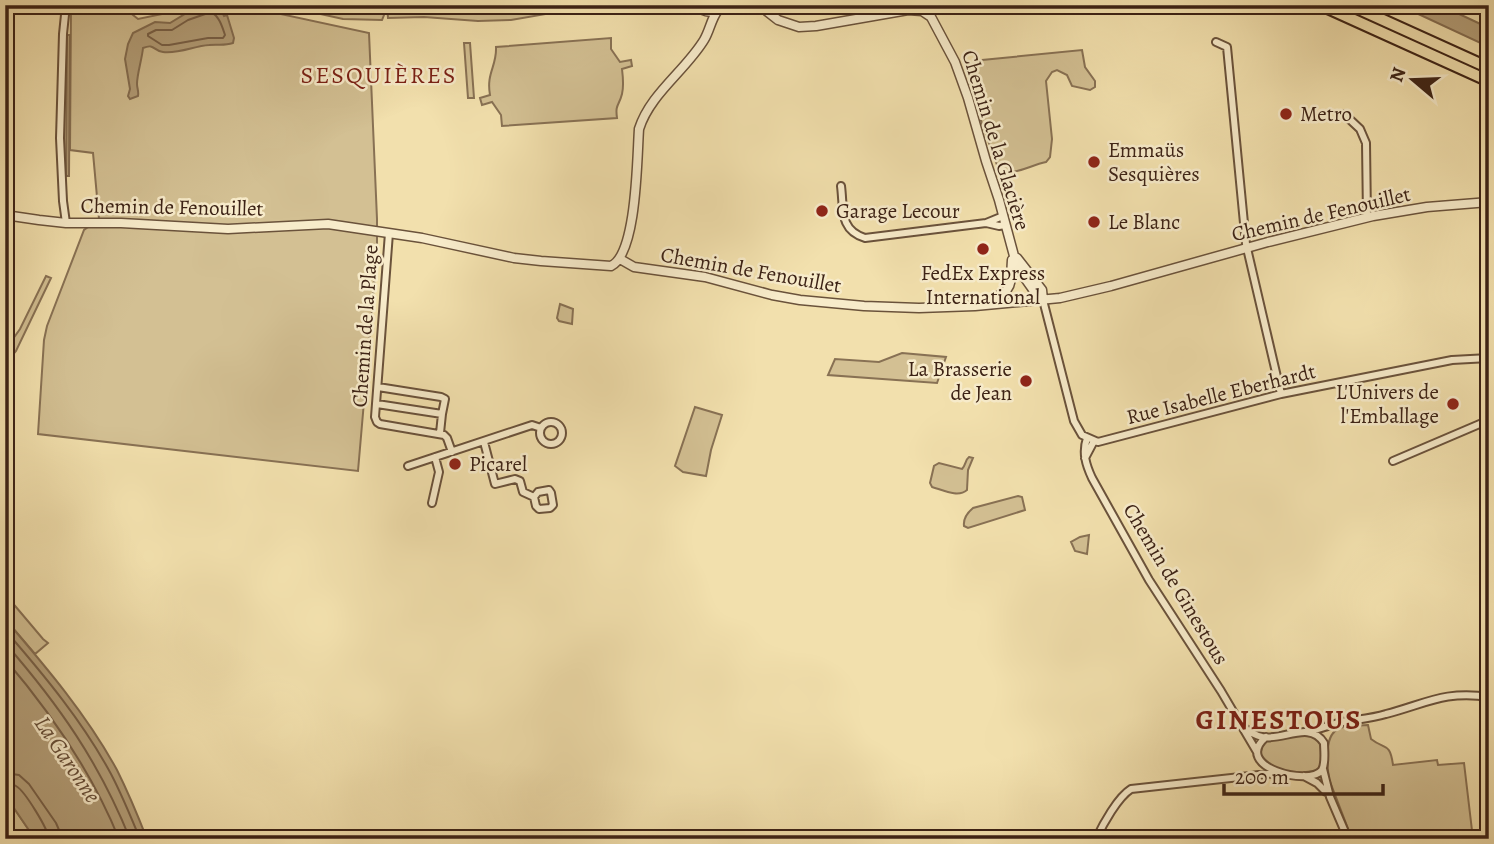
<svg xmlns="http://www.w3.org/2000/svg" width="1494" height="844" font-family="Alegreya,serif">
  <rect width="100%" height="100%" fill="#f2e0ad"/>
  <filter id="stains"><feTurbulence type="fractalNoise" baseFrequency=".00286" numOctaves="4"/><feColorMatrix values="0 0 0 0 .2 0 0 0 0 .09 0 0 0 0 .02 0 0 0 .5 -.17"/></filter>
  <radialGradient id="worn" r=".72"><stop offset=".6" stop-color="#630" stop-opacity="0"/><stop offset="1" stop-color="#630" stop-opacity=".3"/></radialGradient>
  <path fill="#d3c093" stroke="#887154" stroke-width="2" d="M71 5H128V11L138 19 206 5H239L369 33 377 219V251L358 471 38 434 44 340 47 326 84 230 99 219 93 153 70 150Z
    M280 5H384V15L382 20 343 19Z
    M387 5H539L546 9V14L511 20 478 21 424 17 388 18Z
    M611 38V49L620 62 631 60 632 66 622 69C623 77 624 86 622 94 619 106 615 104 617 118L502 126 501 115 492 102 482 105 480 98 490 95C486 73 497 66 496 47Z
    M464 43H470L474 98H468Z
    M1082 50 1085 67 1095 81V87L1090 90 1072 86 1067 75 1057 70 1052 72 1046 81 1052 139 1050 157 1046 162C1032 165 1021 172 1006 173L997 165 980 118 969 78 972 67 982 60Z
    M46 276 51 278 16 351 5 364V350L20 329Z
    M560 304 573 309 572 324 559 321 557 318Z
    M902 353 946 357 937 383 828 375 835 359 879 362Z
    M695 407 722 415 711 450 706 476 683 472 675 466Z
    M969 457 973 458 968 470 967 490C958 498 943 490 932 487L930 483 934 466 939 463 962 469C966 465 965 460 969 457Z
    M1018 496 1022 497 1025 510 968 528 964 526C963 518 967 513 973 508Z
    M1089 535 1087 554 1075 551 1071 542 1080 537Z
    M5 594 43 639 48 643 35 654 5 619Z
    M1368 725 1371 739C1385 750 1390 742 1393 765L1437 760 1438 765 1464 763 1473 839H1352L1329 779C1327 765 1323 734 1340 728 1349 725 1359 726 1368 725Z
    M1312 734 1322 743C1322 750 1324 761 1321 767 1315 781 1277 771 1267 764 1264 761 1263 758 1260 755L1263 743 1269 739Z
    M5 795 35 839H5Z"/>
  <path fill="#b49f79" stroke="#846d51" stroke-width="2" d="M210 5H219L224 16 227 15 234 38 233 43C224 46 218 44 209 45 194 46 179 54 163 52 153 51 155 43 143 48 142 59 137 74 137 84 137 88 139 92 138 96L130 99 128 96 130 89 125 59 128 44 133 33 155 22 170 23 185 14Z
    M1399 5H1440L1489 28V47Z
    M67 35H70L69 176H66Z
    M5 619C46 667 87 715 117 770 128 792 138 816 147 839H35L5 795Z"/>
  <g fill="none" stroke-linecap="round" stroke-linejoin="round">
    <path stroke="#786047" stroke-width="2" d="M211 12C219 16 222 26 225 35L223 38H208L169 45H162L148 36V34L156 30H172L188 20Z
      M5 630C44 675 83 722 111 774 122 795 131 817 140 839
      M5 643C59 705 99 762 130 839
      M5 659C52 714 92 772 119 839
      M5 773 19 775 29 784 56 823 59 830 60 839
      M5 783C10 784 12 783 16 786 25 791 48 829 49 839"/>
    <g stroke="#6a523b" stroke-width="10">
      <path id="minor" d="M1475 5 1489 12
        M1216 42 1227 47 1246 244 1281 394
        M1344 114 1360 129 1366 143 1367 217
        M841 186C844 209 839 230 865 238L986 223 1003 216
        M66 223 63 201 60 138 63 34 66 5
        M986 223 999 226 1005 225
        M389 233 375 417 377 422 380 424 444 435 447 438 452 452
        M1043 300 1074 421 1082 435 1098 442 1281 394 1452 360 1489 358
        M377 404 442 414 445 399 441 397 378 387
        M540 433a11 11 0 1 1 22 0a11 11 0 1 1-22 0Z
        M440 433 442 414
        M1087 438C1082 453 1086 465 1092 478L1149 580 1221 691 1257 752
        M484 442 495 484 515 479 520 481 523 492 534 497 538 492 549 490 551 493 553 505 550 508 539 509 536 506 534 497
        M1085 458 1094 441
        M1393 461 1489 420
        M408 466 532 425 541 428
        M432 503 439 472 435 457
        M1242 726C1248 731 1254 735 1262 737 1283 741 1310 720 1324 743 1324 750 1326 763 1322 770 1310 787 1231 767 1266 737
        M1310 731C1323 728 1335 723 1348 721 1361 719 1373 718 1386 714 1425 704 1445 690 1489 697
        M1323 769 1330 797 1348 839
        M1304 776 1317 783 1326 792
        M1096 839C1103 824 1118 797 1131 789L1277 773"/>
    </g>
    <g stroke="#6a523b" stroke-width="11">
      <path id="tertiary" d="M698 5C704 14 715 14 722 5
        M759 5 778 20 799 27 816 26 908 10 922 11 931 17 955 62 968 98 986 161 999 200 1017 267 1034 291 1043 300
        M5 215 39 220 66 223H121L228 229 328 224 422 238 514 258 541 261 611 266C637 254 637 157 639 129 650 94 685 71 704 40 710 30 711 19 718 10
        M1017 258 1042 290 1043 300
        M620 259 634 267 705 277 772 295 800 300 864 306 919 308 975 306 1060 298 1111 286 1268 242 1373 216 1427 207 1489 202
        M985 302C1014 289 1010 289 1012 260"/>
    </g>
    <g stroke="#3c2215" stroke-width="14">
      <path id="motorway" d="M1321 5 1489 81
        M1350 5 1489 68"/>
    </g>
    <use href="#minor" stroke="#f7ebca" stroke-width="6"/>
    <use href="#tertiary" stroke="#f7ebca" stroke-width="8"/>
    <use href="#motorway" stroke="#f2e0ad" stroke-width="10"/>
  </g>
  <g fill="#8f2418" stroke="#f7ebca" stroke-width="2.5">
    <circle cx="1286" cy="114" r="7"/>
    <circle cx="1094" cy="162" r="7"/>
    <circle cx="822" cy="211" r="7"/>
    <circle cx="1094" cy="222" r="7"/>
    <circle cx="983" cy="249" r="7"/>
    <circle cx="1026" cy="381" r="7"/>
    <circle cx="1453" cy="404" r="7"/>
    <circle cx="455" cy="464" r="7"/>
  </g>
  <g text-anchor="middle" stroke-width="5" stroke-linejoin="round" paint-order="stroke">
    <g font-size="21" fill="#3c2215" stroke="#f7ebca" text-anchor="start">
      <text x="1300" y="121">Metro</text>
      <text x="1108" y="157">Emmaüs<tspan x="1108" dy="24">Sesquières</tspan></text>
      <text x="836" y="218">Garage Lecour</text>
      <text x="1108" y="229">Le Blanc</text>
      <text x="983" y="280" text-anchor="middle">FedEx Express<tspan x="983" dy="24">International</tspan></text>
      <text x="1012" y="376" text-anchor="end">La Brasserie<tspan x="1012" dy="24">de Jean</tspan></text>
      <text x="1439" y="399" text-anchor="end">L'Univers de<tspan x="1439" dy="24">l'Emballage</tspan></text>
      <text x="469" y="471">Picarel</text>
    </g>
    <g font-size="21" fill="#3c2215" stroke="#f7ebca">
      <text transform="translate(996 140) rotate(73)" y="7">Chemin de la Glacière</text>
      <text transform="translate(172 207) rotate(1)" y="7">Chemin de Fenouillet</text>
      <text transform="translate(1321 214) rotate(-13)" y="7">Chemin de Fenouillet</text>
      <text transform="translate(751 270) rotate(10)" y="7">Chemin de Fenouillet</text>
      <text transform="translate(365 326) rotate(-86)" y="7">Chemin de la Plage</text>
      <text transform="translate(1221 394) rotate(-14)" y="7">Rue Isabelle Eberhardt</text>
      <text transform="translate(1176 584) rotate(59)" y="7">Chemin de Ginestous</text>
    </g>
    <g font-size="23" font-style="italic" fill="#664e38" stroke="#f7ebca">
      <text transform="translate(68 759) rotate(56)" y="8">La Garonne</text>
    </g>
    <g font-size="24" letter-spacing="2" fill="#7a1f14" stroke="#f7ebca">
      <text x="379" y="83">SESQUIÈRES</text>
    </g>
    <g font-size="28" font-weight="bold" letter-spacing="2" fill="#7a1f14" stroke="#f7ebca">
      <text x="1279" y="729">GINESTOUS</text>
    </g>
  </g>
  <rect width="1494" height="844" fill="none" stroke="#f2e0ad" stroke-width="28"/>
  <rect x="7" y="7" width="1480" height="830" fill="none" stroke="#3c2215" stroke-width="3.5"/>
  <rect x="14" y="14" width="1466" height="816" fill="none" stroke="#3c2215" stroke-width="2"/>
  <g transform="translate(1413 80) rotate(289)" stroke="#f7ebca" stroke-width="5" paint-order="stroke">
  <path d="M0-5L12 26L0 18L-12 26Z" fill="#3c2215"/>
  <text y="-10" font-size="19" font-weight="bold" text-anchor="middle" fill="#3c2215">N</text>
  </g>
  <path d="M1224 784v10h159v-10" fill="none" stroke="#3c2215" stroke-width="3.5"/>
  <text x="1235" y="784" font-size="21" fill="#3c2215" stroke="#f7ebca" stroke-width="5" paint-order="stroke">200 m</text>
  <rect width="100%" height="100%" filter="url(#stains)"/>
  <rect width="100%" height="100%" fill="url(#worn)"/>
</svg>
